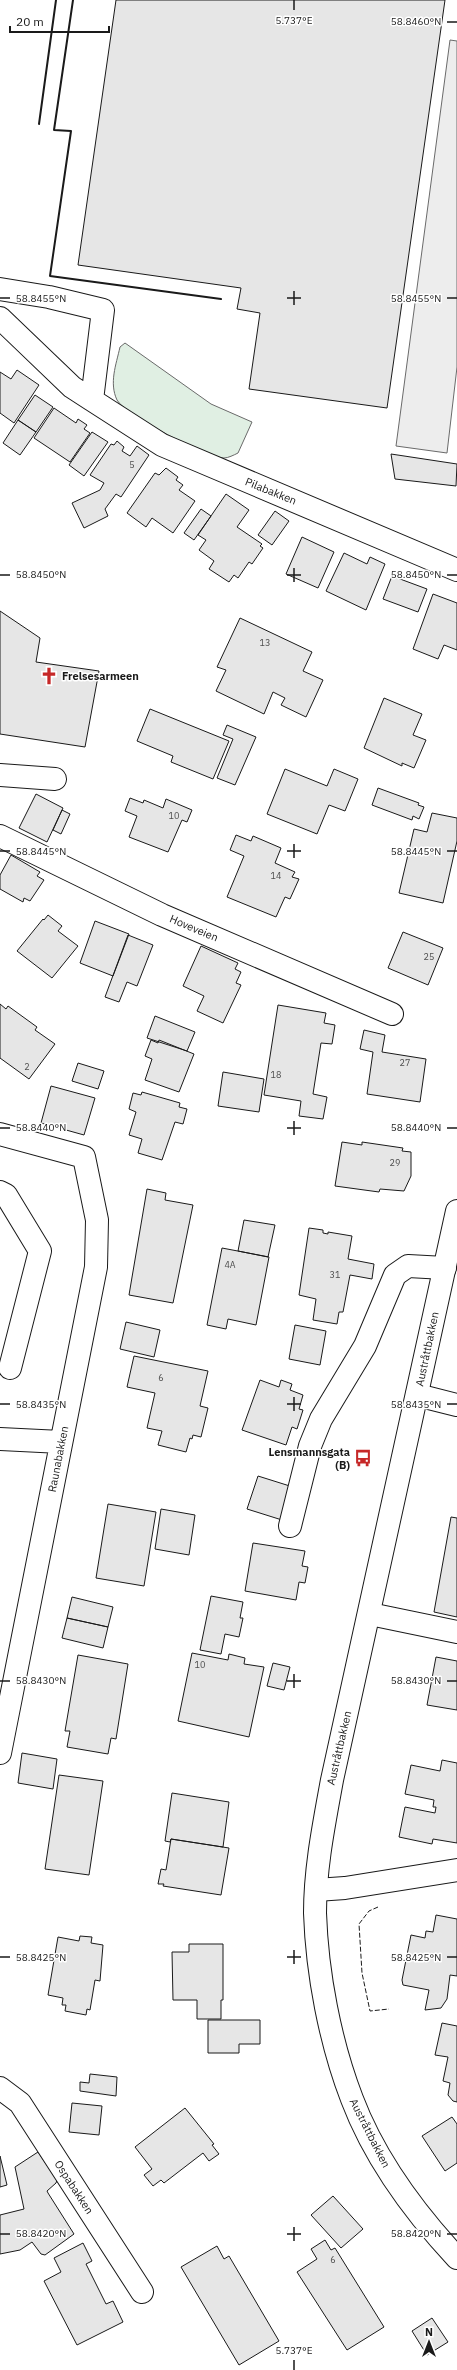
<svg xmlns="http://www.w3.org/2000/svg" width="457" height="2370" font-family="'IBM Plex Sans',sans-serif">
  <rect width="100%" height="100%" fill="#fff"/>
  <path fill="#e0efe3" stroke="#6a6a6a" d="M125 343 211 404 252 422 238 453C234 455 228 458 224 458 207 458 124 414 117 400 109 383 116 365 120 347Z"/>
  <path fill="#ededed" stroke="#6a6a6a" d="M450 40 457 41V367L447 453 396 446Z"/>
  <path fill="#e6e6e6" stroke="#1a1a1a" d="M116 0H445L387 408 249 389 260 313 237 309 241 288 78 265Z
    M17 370 39 385 14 423 0 413V372L11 379Z
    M35 395 53 407 36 432 18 420Z
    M54 408 76 423 78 419 87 425 84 429 90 433 70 462 34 438Z
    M18 420 36 432 20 455 3 443Z
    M92 432 108 442 84 476 69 465Z
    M117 441 124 447 122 451 130 456 137 446 149 455 121 497 116 494 105 509 108 516 84 528 72 503 100 490 104 483 90 475 111 444 114 445Z
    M391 454 457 464 456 486 395 479Z
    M166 468 178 477 176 480 183 485 179 490 195 501 173 533 152 518 146 527 127 513 155 473 159 475Z
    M226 494 249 510 237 527 262 544 260 546 263 548 252 564 249 562 238 578 234 575 229 582 209 569 214 561 199 550 206 540 198 535Z
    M201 509 211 516 194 540 184 533Z
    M275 511 289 521 272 545 258 535Z
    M302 537 334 552 318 588 286 574Z
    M344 553 367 564 370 557 385 564 366 610 326 591Z
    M392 576 427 589 418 612 383 599Z
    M433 594 457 603V650L444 645 438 659 413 649Z
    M0 611 40 638 36 662 99 671 85 747 0 734Z
    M240 618 312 652 303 671 323 680 306 717 281 705 285 698 273 692 264 714 216 691 226 670 217 667Z
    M384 698 422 714 413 735 426 740 414 768 402 763V766L364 748Z
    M150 709 229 741 213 779 171 762 173 756 137 741Z
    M227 725 256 737 235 785 217 778 233 739 223 735Z
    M285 769 327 786 334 769 358 779 345 811 329 805 317 834 267 814Z
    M378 788 419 803 418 805 424 807 419 819 413 816 412 820 372 805Z
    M36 794 63 808 47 842 19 828Z
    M130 798 143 803 144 800 163 808 166 799 192 810 187 822 182 820 168 852 129 837 137 816 125 811Z
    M62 810 70 814 61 834 53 830Z
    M432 813 457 818V841L443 903 399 893 414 829 427 832Z
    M236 835 251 841 253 836 281 848 275 863 295 872 292 877 299 879 290 899 285 897 276 917 227 897 244 856 230 850Z
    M11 855 40 872 37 876 44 880 30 901 24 898 23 902 0 889V875Z
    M48 915 62 926 58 931 78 946 52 978 17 951 43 919 44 920Z
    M95 921 129 934 113 976 80 963Z
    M403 932 443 948 428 985 388 968Z
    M128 935 153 945 137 986 127 982 119 1002 105 997Z
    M201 946 238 963 235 969 241 972 236 983 241 985 223 1023 197 1011 204 996 183 986Z
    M0 1004 6 1009 8 1006 37 1027 35 1030 55 1044 29 1079 0 1058Z
    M278 1005 326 1013 324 1023 335 1025 332 1044 321 1043 313 1094 327 1097 323 1119 299 1116 301 1101 264 1095Z
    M155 1016 195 1032 187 1051 147 1038Z
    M364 1030 385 1035 382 1052 426 1059 420 1102 367 1094 373 1052 360 1049Z
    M151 1040 158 1043 159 1040 194 1054 179 1092 145 1080 152 1059 145 1056Z
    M78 1063 104 1071 98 1089 72 1081Z
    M223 1072 264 1079 259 1112 218 1106Z
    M51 1086 95 1098 84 1135 41 1123Z
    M142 1092 180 1103 179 1107 187 1109 183 1124 175 1122 162 1160 138 1153 142 1139 129 1135 136 1112 129 1109 133 1093 141 1095Z
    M342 1142 362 1145V1142L403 1148 402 1151 411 1152V1176L404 1191 380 1189 379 1192 335 1186Z
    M147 1189 166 1193 165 1200 193 1205 173 1303 129 1295Z
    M244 1220 275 1225 268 1257 238 1251Z
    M309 1228 323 1230V1233L328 1234V1232L352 1236 348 1259 374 1264 372 1279 350 1275 343 1312H339L337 1324 313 1320 316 1299 299 1295Z
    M222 1248 269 1257 256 1325 228 1319 226 1329 207 1325Z
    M126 1322 160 1330 154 1357 120 1349Z
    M295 1325 326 1331 320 1365 289 1359Z
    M134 1356 208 1371 200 1406 208 1408 201 1437 193 1435 192 1439 190 1438 186 1452 158 1445 162 1431 147 1428 155 1393 127 1387Z
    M260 1380 279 1387 281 1380 292 1384 290 1390 303 1395 299 1409 303 1410 297 1429 292 1427 286 1445 242 1430Z
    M258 1476 293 1487 282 1520 247 1509Z
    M108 1504 156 1512 144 1586 96 1578Z
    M161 1509 195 1515 189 1555 155 1549Z
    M451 1517 457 1518V1617L434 1612Z
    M253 1543 305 1551 302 1566 308 1567 305 1583 299 1582 296 1600 245 1591Z
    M211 1596 243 1602 240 1618H243L239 1637 225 1634 221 1654 200 1650Z
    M72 1597 113 1607 108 1627 67 1618Z
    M67 1618 108 1627 103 1648 62 1638Z
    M192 1653 228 1660 229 1654 245 1658 244 1664 264 1667 249 1737 178 1721Z
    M78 1655 128 1664 116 1739 111 1738 108 1754 67 1747 70 1731H65Z
    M436 1657 457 1661V1710L427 1705Z
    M273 1663 290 1667 284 1690 267 1686Z
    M22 1753 57 1759 53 1789 18 1783Z
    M442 1760 457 1763V1843L433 1839 432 1844 399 1837 405 1807 435 1813 436 1807H433L434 1800 405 1794 411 1765 440 1771Z
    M59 1775 103 1781 89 1875 45 1869Z
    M172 1793 229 1802 223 1847 171 1839 170 1842 165 1841Z
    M171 1839 229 1848 221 1895 163 1886 164 1884H158L161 1869 166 1870Z
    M436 1915 457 1919V1976L450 1975 447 1999 441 2008 425 2010 429 1990 403 1985 402 1980 411 1935 425 1938 426 1931 433 1932Z
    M80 1936 92 1937 91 1943 103 1945 100 1981 95 1980 90 2010 87 2009 86 2015 65 2011 66 2005H62L63 1998 48 1995 58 1937 79 1941Z
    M189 1944H223V2000H221V2019H197V2000H173L172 1952H189Z
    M208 2020H260V2044H239V2053H208Z
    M442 2023 457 2026V2102L453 2101 448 2095 450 2083 443 2081 448 2057 435 2055Z
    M90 2074 117 2077 116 2096 80 2091V2082L89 2083Z
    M72 2103 102 2106 99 2135 69 2132Z
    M185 2108 214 2144 212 2145 219 2154 209 2161 203 2153 164 2183 161 2180 153 2186 144 2175 152 2169 135 2147Z
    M452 2117 457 2124V2163L445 2171 422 2136Z
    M38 2152 57 2180 56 2183 47 2191 48 2193 74 2234 45 2255 41 2254 32 2242 20 2250 0 2254V2215L24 2209 15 2167Z
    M0 2156 7 2185 0 2187Z
    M333 2196 363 2229 341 2248 311 2215Z
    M325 2240 331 2250 335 2248 384 2327 347 2350 297 2272 317 2259 311 2249Z
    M83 2243 92 2261 86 2264 106 2304 113 2301 123 2322 77 2345 44 2281 61 2272 54 2258Z
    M217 2246 224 2259 229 2256 279 2341 239 2365 181 2267Z
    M432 2318 448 2342 427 2355 412 2331Z"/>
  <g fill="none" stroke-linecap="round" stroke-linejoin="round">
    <g stroke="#1a1a1a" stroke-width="24">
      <path id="minor" d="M0 289 49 297 103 310 92 400 162 445 457 570
        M0 318 72 387 92 400
        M0 775 55 779
        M0 836 162 915 392 1014
        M0 1134 84 1157 97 1220 96 1267 0 1753
        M0 1192 6 1195 40 1251 10 1368
        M417 1395 457 1405
        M0 1439 61 1442
        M290 1526 310 1446 321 1419 365 1346 395 1275 408 1266 445 1268
        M370 1614 457 1632
        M316 1890 345 1888 457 1870
        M0 2088 20 2103 142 2292"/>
    </g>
    <g stroke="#1a1a1a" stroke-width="24">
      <path id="major" d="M457 1211 332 1780C324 1824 315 1868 315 1913 317 1973 330 2042 352 2099 374 2157 415 2213 457 2258"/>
    </g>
    <use href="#minor" stroke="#fff" stroke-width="22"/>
    <use href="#major" stroke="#fff" stroke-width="22"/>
    <path stroke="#1a1a1a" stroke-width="1" stroke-dasharray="5 2" stroke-linecap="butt" d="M378 1907 369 1911 359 1924 362 1973 370 2011 389 2009"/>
    <path stroke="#1a1a1a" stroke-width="2" d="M73 0 54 130 71 131 50 276 221 299
      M39 124 56 0"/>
  </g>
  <path fill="none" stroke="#1a1a1a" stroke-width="1.5" d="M294 0V10M447 22H457M294 291V305M0 298H10M287 298H301M447 298H457M294 568V582M0 575H10M287 575H301M447 575H457M294 844V858M0 851H10M287 851H301M447 851H457M294 1121V1135M0 1128H10M287 1128H301M447 1128H457M294 1397V1411M0 1404H10M287 1404H301M447 1404H457M294 1674V1688M0 1681H10M287 1681H301M447 1681H457M294 1950V1964M0 1957H10M287 1957H301M447 1957H457M294 2227V2241M0 2234H10M287 2234H301M447 2234H457M294 2360V2370"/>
  <defs>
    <g id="church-bare" transform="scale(1.38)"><path d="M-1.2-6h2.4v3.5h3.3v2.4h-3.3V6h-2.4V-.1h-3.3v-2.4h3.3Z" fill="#c62828" stroke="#fff" stroke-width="2.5" paint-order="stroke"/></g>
    <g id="bus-bare" transform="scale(1.38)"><path d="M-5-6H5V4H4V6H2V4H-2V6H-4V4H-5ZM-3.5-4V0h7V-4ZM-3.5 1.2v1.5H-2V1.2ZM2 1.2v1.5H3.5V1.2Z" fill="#c62828" stroke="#fff" stroke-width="2.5" paint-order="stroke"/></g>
  </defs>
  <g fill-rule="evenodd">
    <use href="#church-bare" x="49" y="676"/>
    <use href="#bus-bare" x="363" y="1458"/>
  </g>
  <g text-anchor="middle" stroke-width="3" stroke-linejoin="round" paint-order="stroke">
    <g font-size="9" fill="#4d4d4d">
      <text x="132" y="468">5</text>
      <text x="265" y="646">13</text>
      <text x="174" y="819">10</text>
      <text x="276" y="879">14</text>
      <text x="429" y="960">25</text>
      <text x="405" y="1066">27</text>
      <text x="27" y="1070">2</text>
      <text x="276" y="1078">18</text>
      <text x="395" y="1166">29</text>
      <text x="230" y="1268">4A</text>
      <text x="335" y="1278">31</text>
      <text x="161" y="1381">6</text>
      <text x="200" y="1668">10</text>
      <text x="333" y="2263">6</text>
    </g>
    <g font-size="11" fill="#1a1a1a" stroke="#fff">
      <text transform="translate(271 491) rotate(22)" y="4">Pilabakken</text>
      <text transform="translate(194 928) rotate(23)" y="4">Hoveveien</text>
      <text transform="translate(427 1349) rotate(-78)" y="4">Austråttbakken</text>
      <text transform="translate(58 1459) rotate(-79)" y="4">Raunabakken</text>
      <text transform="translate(339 1748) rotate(-77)" y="4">Austråttbakken</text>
      <text transform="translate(370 2133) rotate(63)" y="4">Austråttbakken</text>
      <text transform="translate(74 2187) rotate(57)" y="4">Ospabakken</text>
    </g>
    <g font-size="11" font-weight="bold" fill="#1a1a1a" stroke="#fff" text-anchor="start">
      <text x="62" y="680">Frelsesarmeen</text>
      <text x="350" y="1456" text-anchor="end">Lensmannsgata<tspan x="350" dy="13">(B)</tspan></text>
    </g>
  </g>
  <g font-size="10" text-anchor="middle" fill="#1a1a1a" stroke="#fff" stroke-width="3" stroke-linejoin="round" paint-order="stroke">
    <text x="294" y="24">5.737°E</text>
    <text x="416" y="25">58.8460°N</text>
    <text x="41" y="302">58.8455°N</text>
    <text x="416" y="302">58.8455°N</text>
    <text x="41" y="578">58.8450°N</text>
    <text x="416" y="578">58.8450°N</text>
    <text x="41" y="855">58.8445°N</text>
    <text x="416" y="855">58.8445°N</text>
    <text x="41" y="1131">58.8440°N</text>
    <text x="416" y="1131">58.8440°N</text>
    <text x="41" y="1408">58.8435°N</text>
    <text x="416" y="1408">58.8435°N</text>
    <text x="41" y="1684">58.8430°N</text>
    <text x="416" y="1684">58.8430°N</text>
    <text x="41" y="1961">58.8425°N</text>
    <text x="416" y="1961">58.8425°N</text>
    <text x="41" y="2237">58.8420°N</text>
    <text x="416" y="2237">58.8420°N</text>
    <text x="294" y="2354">5.737°E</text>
  </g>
  <g transform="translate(429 2342)" stroke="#ffffff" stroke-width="3" paint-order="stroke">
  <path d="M0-3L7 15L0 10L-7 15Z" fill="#1a1a1a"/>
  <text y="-6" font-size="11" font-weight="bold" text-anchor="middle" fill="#1a1a1a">N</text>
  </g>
  <path d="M10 26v6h99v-6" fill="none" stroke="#1a1a1a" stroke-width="2"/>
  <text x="16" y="26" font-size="12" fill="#1a1a1a" stroke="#ffffff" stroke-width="3" paint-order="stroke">20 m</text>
</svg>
